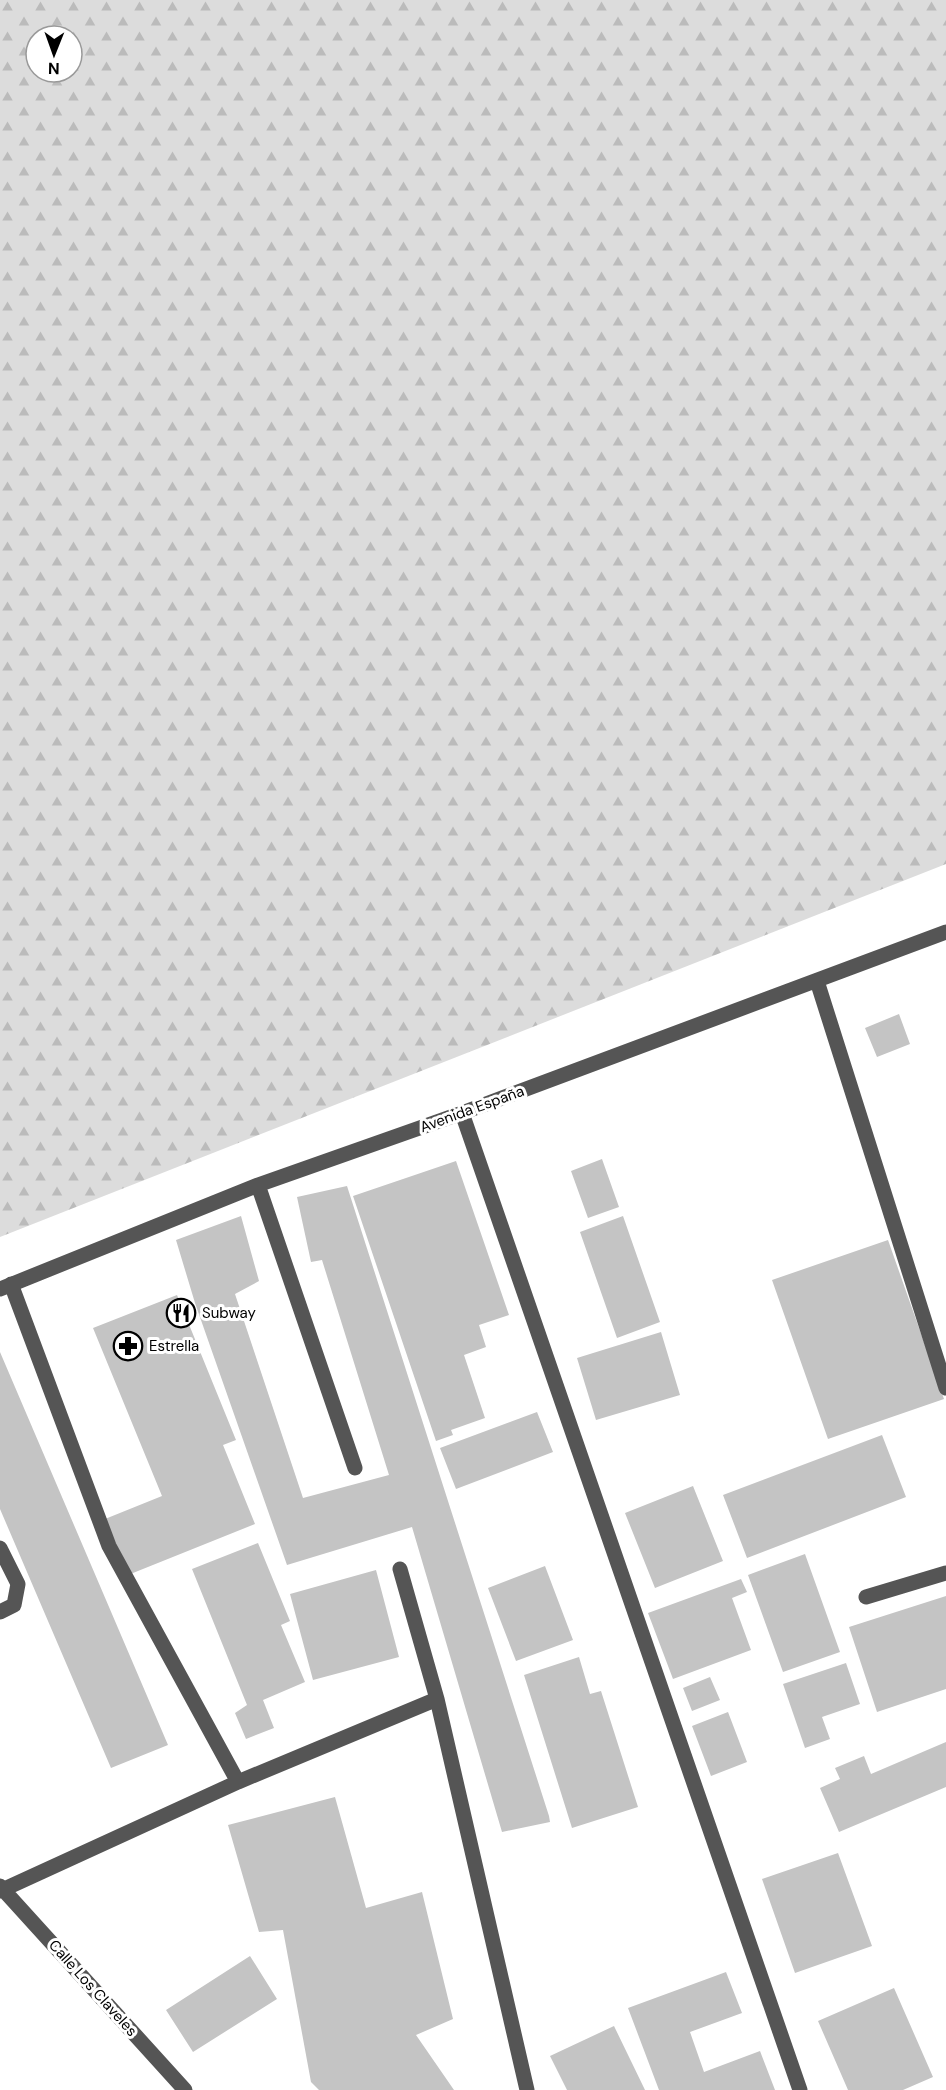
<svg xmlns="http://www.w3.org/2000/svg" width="946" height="2090" font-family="'DM Sans',sans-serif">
  <defs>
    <pattern id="forest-firs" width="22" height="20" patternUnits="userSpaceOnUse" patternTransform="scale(1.5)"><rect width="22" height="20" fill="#dcdcdc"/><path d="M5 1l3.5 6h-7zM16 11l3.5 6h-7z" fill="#bbb"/></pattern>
  </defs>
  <rect width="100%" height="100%" fill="#fff"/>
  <path fill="url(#forest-firs)" fill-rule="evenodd" d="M0 0H946V864L0 1237ZM36 36H72V72H36Z"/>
  <path fill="#c4c4c4" d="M899 1014 910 1044 877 1057 865 1028Z
    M602 1159 619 1207 588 1218 571 1171Z
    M456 1161 509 1315 479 1325 486 1347 464 1355 485 1418 451 1430 453 1435 436 1441 353 1196Z
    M347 1186 549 1816 550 1822 502 1832 412 1527 287 1565 195 1303 176 1240 241 1216 259 1281 235 1294 303 1498 389 1475 322 1260 311 1262 297 1197Z
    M623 1216 660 1322 617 1338 580 1232Z
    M888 1240 944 1399 828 1439 772 1280Z
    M177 1295 236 1440 223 1445 255 1524 128 1575 105 1519 162 1496 93 1328Z
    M661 1332 680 1395 596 1420 577 1358Z
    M0 1352 168 1745 111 1768 0 1509Z
    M537 1412 553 1452 456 1489 440 1448Z
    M882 1435 906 1497 747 1558 723 1495Z
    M693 1486 723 1561 655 1588 625 1513Z
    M258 1543 290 1621 281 1625 305 1682 263 1700 274 1728 246 1739 235 1713 247 1705 192 1569Z
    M805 1554 840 1652 783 1672 748 1575Z
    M545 1566 573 1640 516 1661 488 1588Z
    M376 1570 399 1657 313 1680 290 1594Z
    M741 1579 747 1592 732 1598 751 1650 673 1679 648 1613Z
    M946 1596V1689L877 1712 849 1627Z
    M579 1657 590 1694 601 1691 638 1807 572 1828 524 1675Z
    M846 1663 860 1704 822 1717 830 1739 805 1748 783 1684Z
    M710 1677 720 1700 692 1711 683 1688Z
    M728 1712 747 1762 711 1776 692 1726Z
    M946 1742V1787L839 1832 820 1788 840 1779 835 1768 864 1756 871 1774Z
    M335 1797 366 1908 422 1892 453 2019 416 2035 454 2090H319L311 2082 283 1930 259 1932 228 1825Z
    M838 1853 872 1946 795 1973 762 1879Z
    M250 1956 277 1999 193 2052 166 2010Z
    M726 1972 742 2013 690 2032 704 2072 760 2051 775 2090H659L628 2008Z
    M894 1988 933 2077 903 2090H848L818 2021Z
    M614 2026 645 2090H567L550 2056Z"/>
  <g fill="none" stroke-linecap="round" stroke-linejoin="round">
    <path stroke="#555" stroke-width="15" d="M817 981 946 1388
      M462 1113 800 2090
      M258 1185 355 1468
      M11 1284 109 1546 238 1782
      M0 1289 258 1185 462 1113 946 932
      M0 1548 18 1584 14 1605 0 1612
      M400 1569 437 1699 527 2090
      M866 1597 946 1573
      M0 1886 185 2090
      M0 1891 238 1782 437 1699"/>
  </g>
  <defs>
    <g id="restaurant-ring" transform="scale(1.5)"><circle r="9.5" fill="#fff" stroke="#000" stroke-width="1.5"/><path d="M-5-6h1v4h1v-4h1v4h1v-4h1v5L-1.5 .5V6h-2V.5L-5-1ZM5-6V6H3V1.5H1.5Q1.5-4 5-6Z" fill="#000"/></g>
    <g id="pharmacy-ring" transform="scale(1.5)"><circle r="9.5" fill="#fff" stroke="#000" stroke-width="1.5"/><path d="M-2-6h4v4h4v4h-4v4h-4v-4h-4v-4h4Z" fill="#000"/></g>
  </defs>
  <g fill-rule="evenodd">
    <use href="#restaurant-ring" x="181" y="1313"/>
    <use href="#pharmacy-ring" x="128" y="1346"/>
  </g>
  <g text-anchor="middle" stroke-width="6" stroke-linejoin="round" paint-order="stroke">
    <g font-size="15" fill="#000" stroke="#fff">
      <text transform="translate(472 1109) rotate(-20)" y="5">Avenida España</text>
      <text transform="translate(93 1988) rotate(48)" y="5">Calle Los Claveles</text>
    </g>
    <g font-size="15" fill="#000" stroke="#fff" text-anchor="start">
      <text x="202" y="1318">Subway</text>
      <text x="149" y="1351">Estrella</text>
    </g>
  </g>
  <g transform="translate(54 54) rotate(181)"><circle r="28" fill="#ffffff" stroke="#999999" stroke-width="1.5"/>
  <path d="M0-4.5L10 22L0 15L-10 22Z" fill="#000000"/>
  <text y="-9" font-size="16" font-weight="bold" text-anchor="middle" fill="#000000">N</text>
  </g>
</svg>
